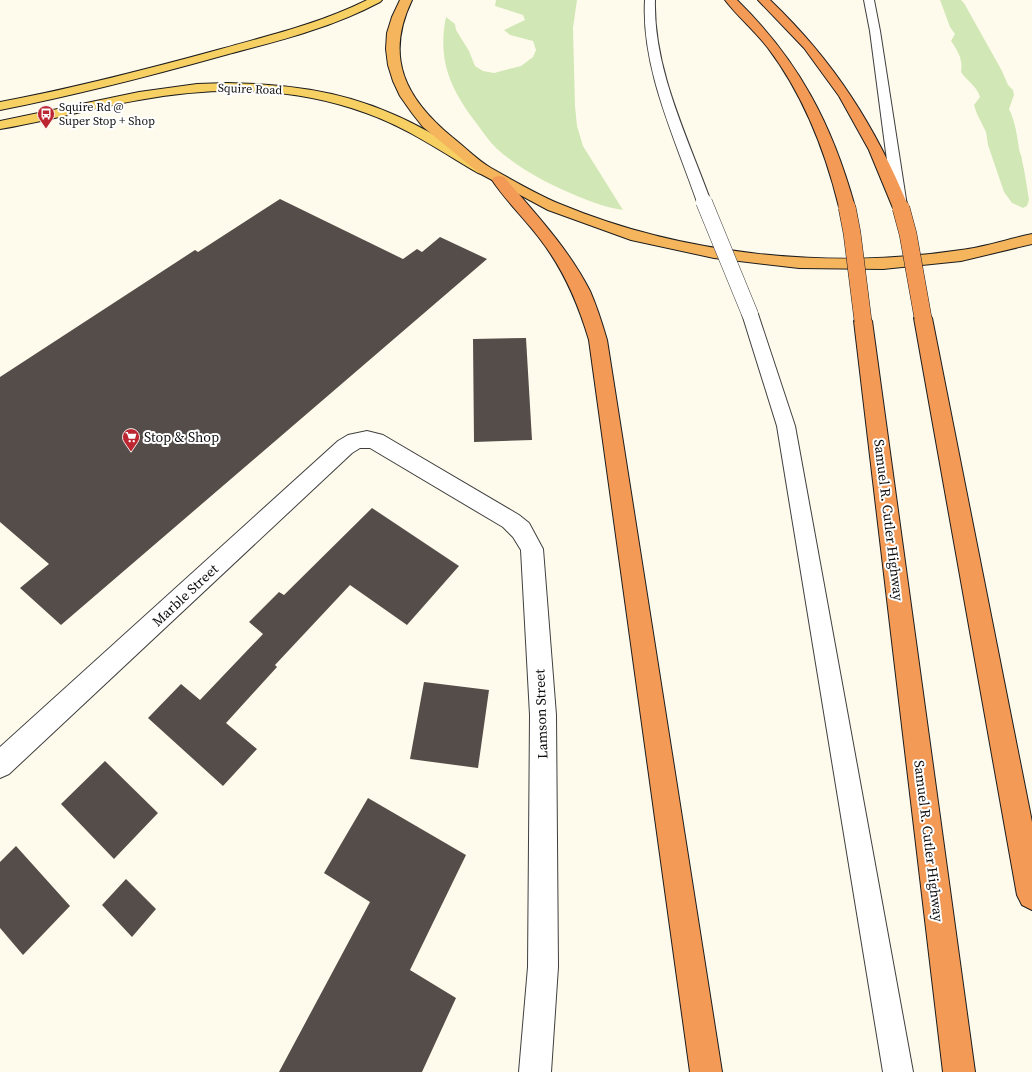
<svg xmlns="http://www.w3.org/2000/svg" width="1032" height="1072" font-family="'Source Serif 4',serif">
  <rect width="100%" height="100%" fill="#fffbec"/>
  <path fill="#d1e8b6" d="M496 0H577L573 28 575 106 577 126 583 146 623 210C607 208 592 202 577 196 548 184 519 169 496 148 489 141 483 132 477 124 451 90 437 61 446 17L455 24 456 30 469 51 475 66 483 71 494 73 521 66 533 57 536 50 533 41 510 35 504 30 525 20 523 15 495 6Z
    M940 0H961L964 3 1002 71 1008 85 1013 90 1014 95 1009 109C1015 121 1017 135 1019 148 1019 152 1022 156 1022 160 1025 173 1027 187 1029 200L1027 206 1023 208 1012 203 1004 192 988 145 986 132 977 114 974 105 980 97C976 85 967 81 961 72 963 59 958 51 951 41L955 34 950 27Z"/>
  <path fill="#554d49" d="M280 199 403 259 417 249 422 252 440 237 487 259 61 625 20 588 49 564 0 522V377L195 250 198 252Z
    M526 338 532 440 474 442 473 339Z
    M372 508 459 566 407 625 350 585 275 665 277 667 226 723 257 749 223 786 148 718 181 684 200 700 263 634 249 622 279 592 284 595Z
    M424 682 489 690 478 768 410 759Z
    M105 761 158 813 114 859 61 804Z
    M368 798 466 855 410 970 456 998 422 1072H279L370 902 324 873Z
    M16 846 70 906 23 955 0 928V862Z
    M126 879 156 909 132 937 102 905Z"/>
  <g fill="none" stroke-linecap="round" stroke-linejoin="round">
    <g stroke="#3f3f3f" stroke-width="2">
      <path id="service" d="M645 0H655C653 69 688 138 711 202L709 205 704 206 699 205 697 202C675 138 641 68 645 0Z
        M864 0H874L880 31 907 206 905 209 900 210 895 209 893 206 870 31Z
        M750 309 756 310 758 314 795 426 913 1072H883L777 426 742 314 744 310Z"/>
    </g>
    <g stroke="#3f3f3f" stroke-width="2">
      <path id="minor" d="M367 431 383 435 519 515 529 523 543 549 556 715 558 967 551 1072H519L528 967 530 715 521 550 513 537 503 527 370 448H360L352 453 9 774 0 778V747L338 441 348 435Z"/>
    </g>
    <g stroke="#1d1d1d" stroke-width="2">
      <path id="primary" d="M367 0H382L380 2C331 28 278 41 225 55 150 76 76 95 0 110V102C75 88 148 69 221 49 271 35 321 23 367 0Z
        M227 83C283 84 338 90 390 113 424 127 456 148 488 167L490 170 488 173 483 174 478 173C442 152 406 127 366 113 293 86 215 86 139 100 93 108 47 121 0 129V121L139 92 197 84Z"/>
    </g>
    <g stroke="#1d1d1d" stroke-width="2">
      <path id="trunk" d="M400 0H412C384 58 406 99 452 137 465 147 477 160 491 168 512 180 538 195 560 204 682 255 829 270 961 250 985 247 1008 239 1032 234V244L961 261 883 269 799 268 714 258 631 240 548 210 479 173 423 127 412 113 400 96 393 81 388 65 386 49 387 33 392 17Z"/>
    </g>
    <g stroke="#1d1d1d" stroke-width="2">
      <path id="motorway" d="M725 0H737C799 61 832 124 855 207L852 210 847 212 842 210 839 207C825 150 804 96 768 48 755 31 737 16 725 0Z
        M758 0H770C834 61 876 127 909 208L906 211 901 213 896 211 893 208 869 150 839 96 804 48Z
        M499 176 504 177C535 213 568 248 590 291 597 307 602 323 607 340L722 1072H690L589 340C578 303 564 270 540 239 525 219 506 201 492 180L494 177Z
        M923 312 929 314 932 318 1032 822V910L1022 905 1017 895 914 318 917 314Z
        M863 315 869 317 872 321 975 1072H943L854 321 857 317Z"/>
    </g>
    <use href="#service" fill="#fff" fill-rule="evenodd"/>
    <use href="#minor" fill="#fff" fill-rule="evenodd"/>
    <use href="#primary" fill="#f7d064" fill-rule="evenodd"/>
    <use href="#trunk" fill="#f5b55d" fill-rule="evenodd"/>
    <use href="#motorway" fill="#f39a56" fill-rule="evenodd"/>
    <g stroke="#3f3f3f" stroke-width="17" stroke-linecap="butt">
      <path id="service-bridge" d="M704 202 750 314"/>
    </g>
    <g stroke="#1d1d1d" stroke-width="18" stroke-linecap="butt">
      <path id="motorway-bridge" d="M847 207 852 233 863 321
        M901 208 908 234 923 318"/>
    </g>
    <use href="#service-bridge" stroke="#fff" stroke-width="16"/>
    <use href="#motorway-bridge" stroke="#f39a56" stroke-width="17"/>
  </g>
  <defs>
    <g id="bus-pin" transform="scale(0.9)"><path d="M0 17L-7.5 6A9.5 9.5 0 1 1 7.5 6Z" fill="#bb2630" stroke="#fff"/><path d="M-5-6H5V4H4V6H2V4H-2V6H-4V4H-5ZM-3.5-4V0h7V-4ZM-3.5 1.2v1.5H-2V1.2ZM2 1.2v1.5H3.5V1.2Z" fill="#fff"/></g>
    <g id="supermarket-pin" transform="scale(0.9)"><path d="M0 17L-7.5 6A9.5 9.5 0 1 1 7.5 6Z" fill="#bb2630" stroke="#fff"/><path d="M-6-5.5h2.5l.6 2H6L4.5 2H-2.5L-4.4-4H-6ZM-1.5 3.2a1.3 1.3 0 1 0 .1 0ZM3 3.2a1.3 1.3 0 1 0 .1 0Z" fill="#fff"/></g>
  </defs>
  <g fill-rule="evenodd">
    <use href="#bus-pin" x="46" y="114"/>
    <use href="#supermarket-pin" x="131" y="437"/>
  </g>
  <g text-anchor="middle" stroke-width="4" stroke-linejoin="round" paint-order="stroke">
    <g font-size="12" fill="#0c0c0c" stroke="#fff">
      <text transform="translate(250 89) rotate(2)" y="4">Squire Road</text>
    </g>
    <g font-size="12" fill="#0c0c0c" stroke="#fff" text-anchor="start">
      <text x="59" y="111">Squire Rd @<tspan x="59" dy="14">Super Stop + Shop</tspan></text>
    </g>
    <g font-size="14" fill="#0c0c0c" stroke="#fff" text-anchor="start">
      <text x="144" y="442">Stop &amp; Shop</text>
    </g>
    <g font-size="14" fill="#0c0c0c" stroke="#fff">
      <text transform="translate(889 520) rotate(83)" y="5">Samuel R. Cutler Highway</text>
      <text transform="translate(185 595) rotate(-43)" y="5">Marble Street</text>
      <text transform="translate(541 714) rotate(-92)" y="5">Lamson Street</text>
      <text transform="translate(929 841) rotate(83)" y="5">Samuel R. Cutler Highway</text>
    </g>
  </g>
</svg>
